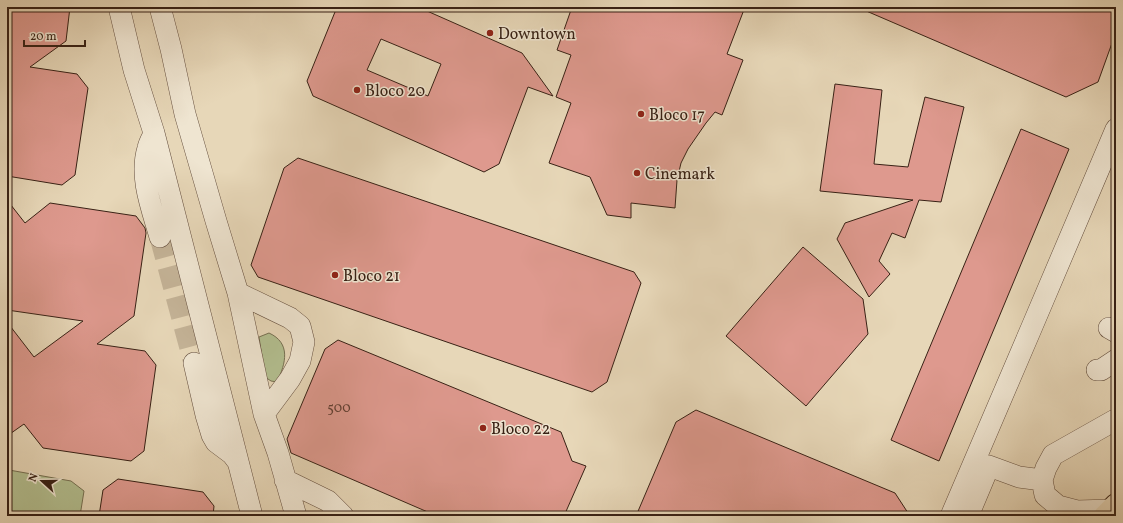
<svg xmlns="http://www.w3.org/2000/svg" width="1123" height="523" font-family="Vollkorn,serif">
  <rect width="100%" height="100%" fill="#e7d7b8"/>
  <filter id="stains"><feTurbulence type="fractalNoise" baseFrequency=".005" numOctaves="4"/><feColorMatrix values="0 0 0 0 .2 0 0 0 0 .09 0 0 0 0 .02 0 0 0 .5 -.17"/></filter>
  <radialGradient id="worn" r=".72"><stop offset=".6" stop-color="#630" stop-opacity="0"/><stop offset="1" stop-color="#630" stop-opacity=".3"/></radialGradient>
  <path fill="#b3bf90" stroke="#767052" d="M269 333C291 343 286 363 277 382L271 381 265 377 259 337Z
    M9 470 71 481 84 491 80 516H7V472Z"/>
  <path fill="#de998e" stroke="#382115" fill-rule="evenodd" d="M7 7H70L66 41 30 67 77 74 88 88 75 175 62 185 7 176Z
    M337 7H418L522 53 553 96 528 87 499 164 484 172 313 96 307 81ZM381 39 441 64 428 96 367 70Z
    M572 7H745L727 54 743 60 722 115 715 112 706 123 688 149 681 163 677 180 675 208 631 203V218L607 215 590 177 549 163 571 103 556 97 571 55 557 50Z
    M857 7H1116V32L1098 82 1066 97Z
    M835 84 882 90 874 164 908 167 925 97 964 107 941 202 919 200 905 238 892 233 879 261 890 274 869 297 837 239 845 223 913 200 820 191Z
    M1021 129 1069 149 939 461 891 440Z
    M298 158 634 272 641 283 607 382 592 392 258 277 251 265 284 168Z
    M7 200 25 223 50 203 136 216 145 228 146 233 134 316 97 344 145 351 156 365 144 451 131 461 43 448 24 424 7 436V322L34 357 83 321 7 310Z
    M803 247 863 299 868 334 806 406 726 336Z
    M338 340 561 432 572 461 586 466 564 516H437L291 453 287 439 325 349Z
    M696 410 895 493 910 516H636L676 422Z
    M118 479 203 492 214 506 213 516H99L103 490Z"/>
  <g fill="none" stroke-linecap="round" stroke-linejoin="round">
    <path stroke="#c4b397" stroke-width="21" stroke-dasharray="21 10" stroke-linecap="butt" d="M160 237 194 363"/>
    <g stroke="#644e3e" stroke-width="22">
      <path id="minor" d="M119 7 134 70 154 133 252 516
        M160 7 171 49 185 114 216 221 238 293 264 414 278 453 296 516
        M154 134C152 138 149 143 148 148 139 177 152 209 160 237
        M238 293 290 318 300 326 304 342 300 361 290 379 264 414
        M1109 328 1116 332
        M194 363 206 415 212 435 216 442 232 454 238 462
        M1097 370H1101L1116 360
        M285 480 328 501 343 516
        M1111 510 1077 511 1058 506 1045 495 1042 480 1046 468 1053 455 1115 420
        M951 516 1031 329 1116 129
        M968 516 989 466 1019 477 1042 480"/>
    </g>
    <g stroke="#382115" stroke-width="24">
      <path id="major" d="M1105 516 1116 505"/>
    </g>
    <use href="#minor" stroke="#efe5d1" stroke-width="21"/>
    <use href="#major" stroke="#e7d7b8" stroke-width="22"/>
  </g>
  <g fill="#8f2418" stroke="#efe5d1" stroke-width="1.5">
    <circle cx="490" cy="33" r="4"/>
    <circle cx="357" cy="90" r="4"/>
    <circle cx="641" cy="114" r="4"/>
    <circle cx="637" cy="173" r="4"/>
    <circle cx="335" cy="275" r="4"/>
    <circle cx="483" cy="428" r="4"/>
  </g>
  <g text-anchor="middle" stroke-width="3" stroke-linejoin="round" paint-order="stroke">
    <g font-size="14" fill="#623f33">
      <text x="339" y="412">500</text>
    </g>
    <g font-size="16" fill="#382115" stroke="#efe5d1" text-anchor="start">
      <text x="498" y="39">Downtown</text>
      <text x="365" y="96">Bloco 20</text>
      <text x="649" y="120">Bloco 17</text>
      <text x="645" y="179">Cinemark</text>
      <text x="343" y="281">Bloco 21</text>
      <text x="491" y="434">Bloco 22</text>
    </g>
  </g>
  <rect width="1123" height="523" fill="none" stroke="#e7d7b8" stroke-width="24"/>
  <rect x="8" y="8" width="1107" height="507" fill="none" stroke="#382115" stroke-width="2"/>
  <rect x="12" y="12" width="1099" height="499" fill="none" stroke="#382115"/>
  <g transform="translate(42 481) rotate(291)" stroke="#efe5d1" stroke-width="3" paint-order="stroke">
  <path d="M0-3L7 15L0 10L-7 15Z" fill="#382115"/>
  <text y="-6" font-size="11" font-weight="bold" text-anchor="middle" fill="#382115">N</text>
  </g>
  <path d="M24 40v6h61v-6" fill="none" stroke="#382115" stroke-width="2"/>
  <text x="30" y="40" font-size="12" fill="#382115" stroke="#efe5d1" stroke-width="3" paint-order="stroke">20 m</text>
  <rect width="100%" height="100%" filter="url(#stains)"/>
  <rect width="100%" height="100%" fill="url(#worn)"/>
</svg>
